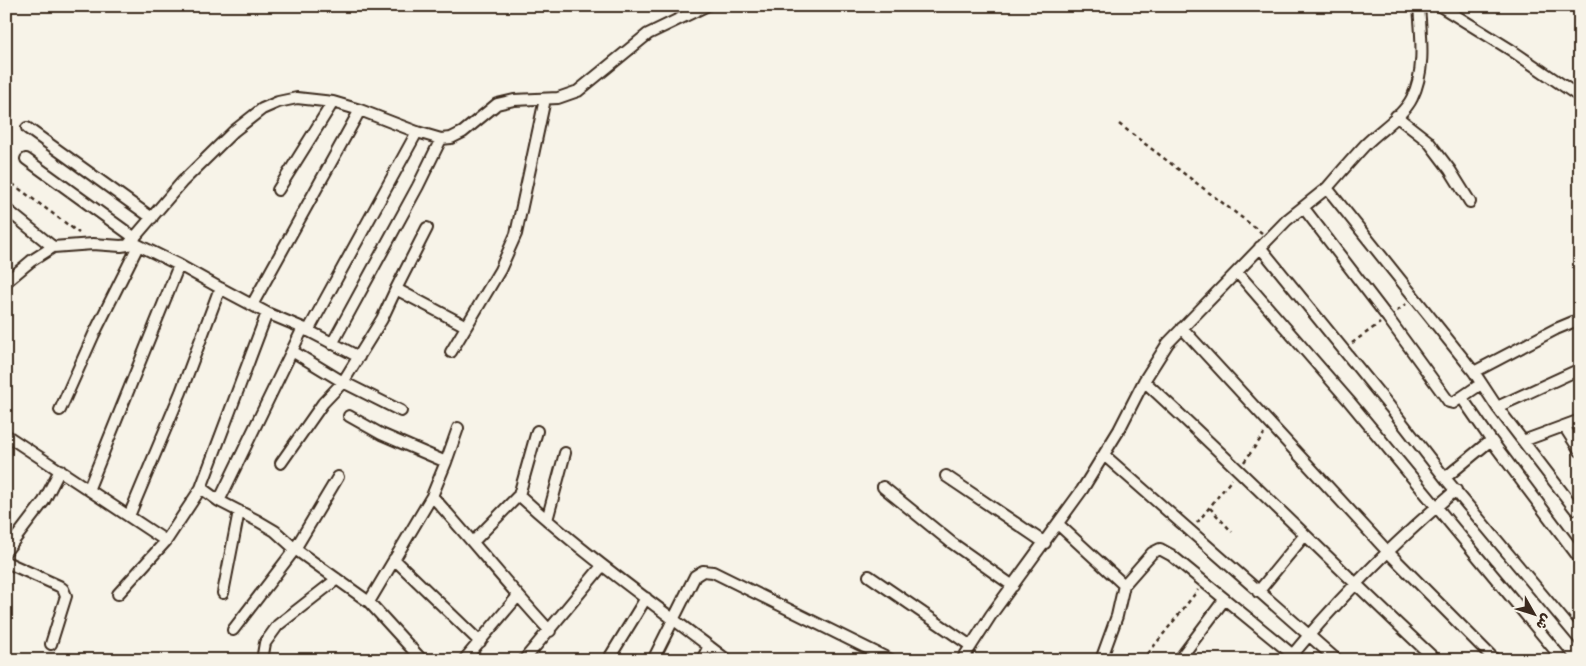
<svg xmlns="http://www.w3.org/2000/svg" width="1586" height="666" font-family="Sriracha,'Playpen Sans Arabic',sans-serif">
  <rect width="100%" height="100%" fill="#f7f3e8"/>
  <filter id="ink" filterUnits="userSpaceOnUse"><feTurbulence type="fractalNoise" baseFrequency=".02" numOctaves="2"/><feDisplacementMap in="SourceGraphic" scale="10" xChannelSelector="R" yChannelSelector="G"/><feConvolveMatrix kernelMatrix="1 2 1 2 8 2 1 2 1" color-interpolation-filters="sRGB"/></filter>
  <g filter="url(#ink)">
    <g fill="none" stroke-linecap="round" stroke-linejoin="round">
      <g stroke="#3b2a1e" stroke-width="14">
        <path id="street" d="M1440 6 1511 50 1580 97
          M1396 116 1428 141 1450 170 1470 202
          M27 128 152 218
          M26 159 135 238
          M1327 188C1340 173 1353 158 1366 144 1380 130 1404 115 1412 98 1426 70 1421 36 1419 6
          M278 190 333 102
          M1303 207 1388 318 1449 402 1453 403 1481 384
          M6 209 53 247
          M427 228 396 289 466 326
          M1260 247 1390 407 1445 478 1580 640
          M1237 272 1349 401 1563 660
          M6 282 31 261 53 247 93 244 121 246 128 245 182 182 234 131 262 109 278 102 297 98 333 102 360 110 417 132 441 139 451 138 463 132 497 104 514 100 558 98 578 91 648 34 706 6
          M220 288 267 313 303 328 359 357
          M252 305 360 110
          M1182 328 1388 552 1495 660
          M308 331 417 132
          M332 344 418 186 441 139
          M292 351 343 382 401 411
          M451 352 500 270 516 234 545 99
          M1144 381C1243 472 1337 568 1436 660
          M1462 398 1491 440 1580 559
          M1497 407 1580 369
          M60 410 94 334 138 246
          M349 416 381 434 446 462
          M1564 426 1580 451
          M6 435 166 541
          M1523 441 1580 420
          M1104 455 1337 660
          M281 463 323 403 343 382 382 319 396 289
          M946 476 1045 543
          M1445 478 1491 440
          M883 487 952 543 1013 586
          M89 488 179 265
          M201 488 219 501 258 521 275 531 295 549 369 602 422 660
          M519 495C584 555 657 606 727 660
          M432 496C472 540 509 587 550 631
          M219 501 303 328
          M1575 509 1497 407 1474 372 1556 329 1580 319
          M129 516 181 392 220 288 179 265 132 242
          M547 520 565 453
          M1058 524 1124 585
          M473 542 519 495 537 431
          M6 551 44 501 60 470
          M394 559 480 642
          M6 562 59 586 63 589 66 596 51 644
          M869 576 971 646
          M1258 592 1304 536
          M223 593 239 511
          M118 594 166 541 201 488 267 313
          M369 602 432 496 446 462 458 428
          M233 630 295 549 338 477
          M1289 659C1339 598 1396 541 1456 490
          M262 660 265 643 278 625 337 579
          M464 660 518 596
          M524 660 602 566
          M608 660 646 598
          M653 660 695 576 703 571 713 572 891 660
          M702 660 709 646
          M962 660 991 615 1082 490 1119 430 1144 381 1168 343 1287 220 1327 188 1474 372
          M1101 660 1117 616 1124 585 1152 553 1160 549 1171 555 1293 655
          M1179 660 1224 600"/>
      </g>
      <path stroke="#3b2a1e" stroke-width="2.5" stroke-dasharray="4 4" stroke-linecap="butt" d="M1119 124 1262 233
        M6 179 79 233
        M1397 311 1406 304
        M1352 343 1380 323
        M1244 462 1264 434
        M1210 508 1232 532
        M1197 523 1232 479
        M1143 660 1198 590"/>
      <use href="#street" stroke="#f7f3e8" stroke-width="10"/>
    </g>
  </g>
  <rect width="1586" height="666" fill="none" stroke="#f7f3e8" stroke-width="25"/>
  <rect x="12" y="12" width="1561" height="641" fill="none" stroke="#3b2a1e" stroke-width="2" filter="url(#ink)"/>
  <g transform="translate(1534 614) rotate(129)" stroke="#f7f3e8" stroke-width="4" paint-order="stroke">
  <path d="M0-4L9 19L0 12L-9 19Z" fill="#3b2a1e"/>
  <text y="-8" font-size="14" font-weight="bold" text-anchor="middle" fill="#3b2a1e">ش</text>
  </g>
</svg>
